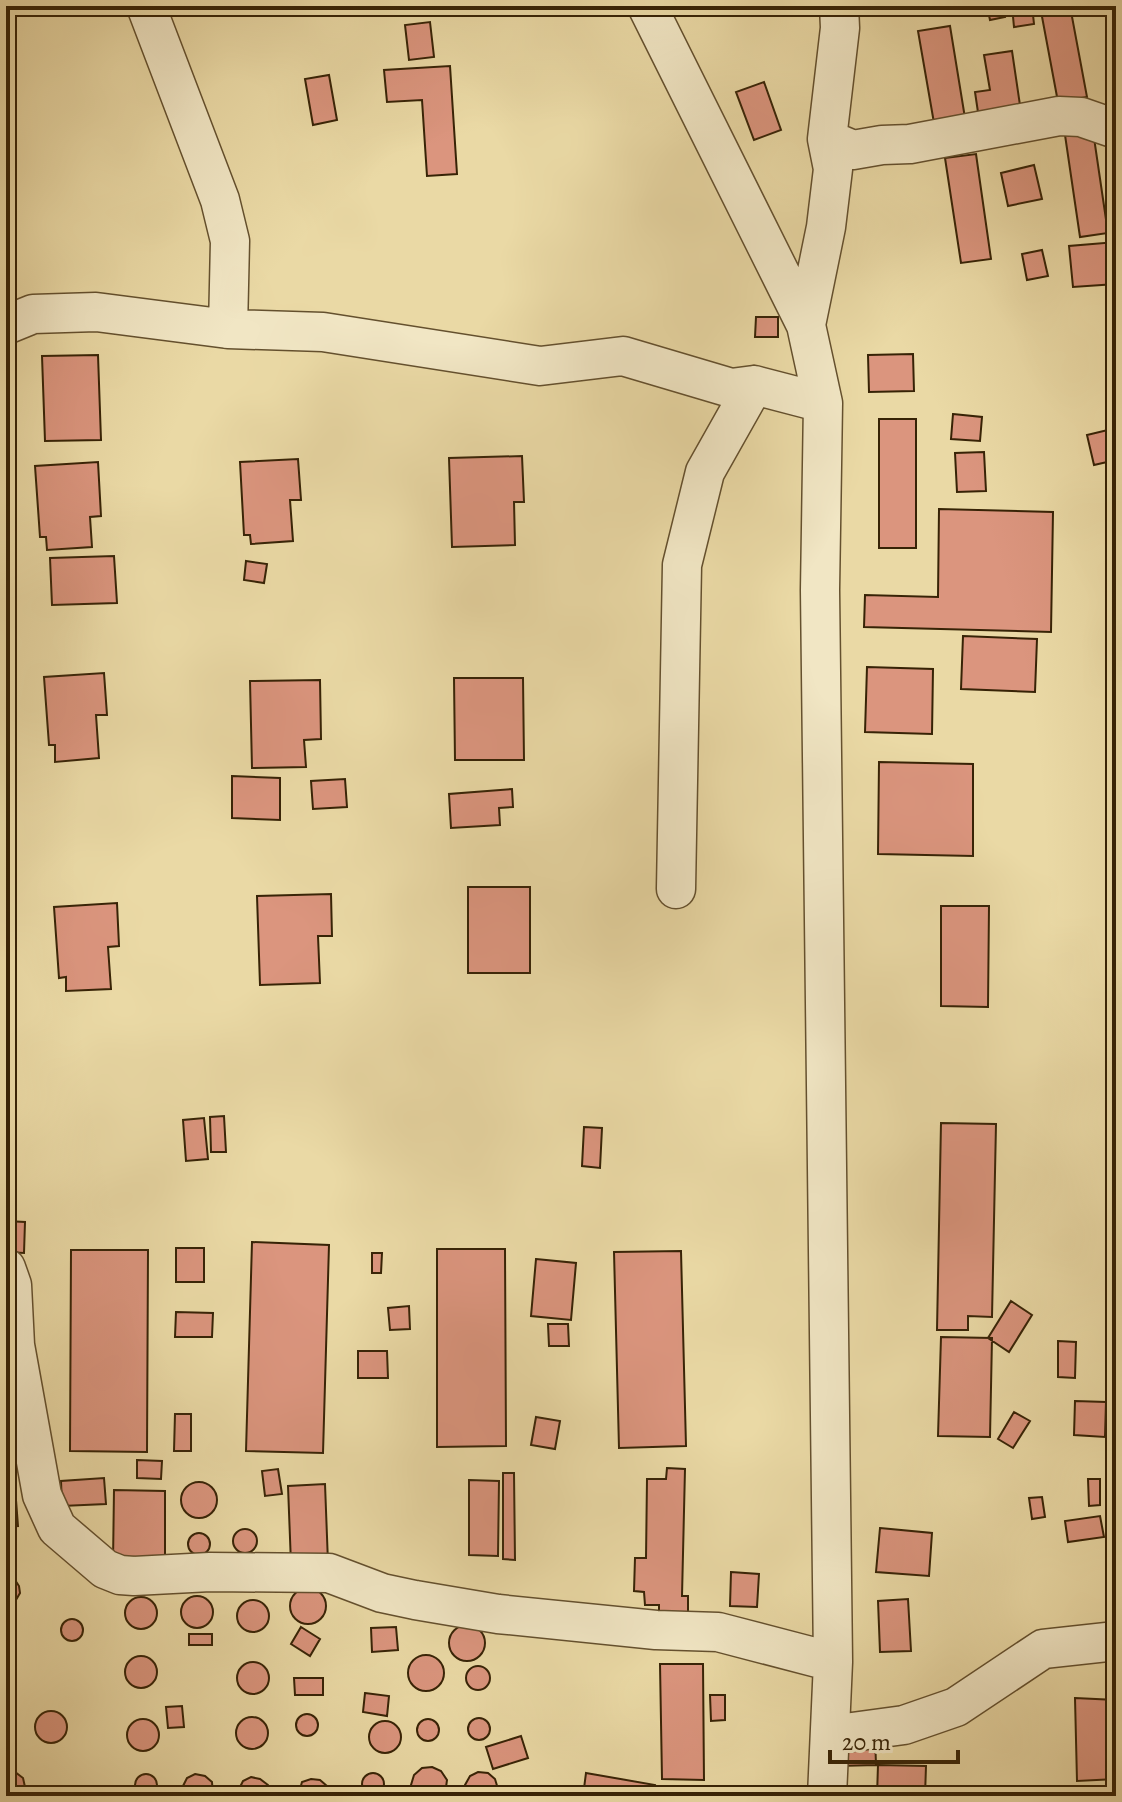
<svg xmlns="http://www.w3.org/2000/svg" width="1122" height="1802" font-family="Alegreya,serif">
  <rect width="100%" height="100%" fill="#ead9a5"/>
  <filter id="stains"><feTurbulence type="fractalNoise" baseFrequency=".0025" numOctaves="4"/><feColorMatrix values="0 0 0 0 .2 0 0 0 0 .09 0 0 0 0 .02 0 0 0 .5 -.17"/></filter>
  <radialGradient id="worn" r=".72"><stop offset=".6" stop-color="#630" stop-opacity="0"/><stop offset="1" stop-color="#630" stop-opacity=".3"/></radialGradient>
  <path fill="#db957e" stroke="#372306" stroke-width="2" d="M987 6H1003L1005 17 990 20Z
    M1012 6H1032L1034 24 1014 27Z
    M1040 6H1070L1087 97 1058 102Z
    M430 22 434 57 409 60 405 25Z
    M950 26 965 118 934 123 918 31Z
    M1012 51 1021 112 979 119 975 92 990 90 984 55Z
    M450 66 457 174 427 176 422 100 387 102 384 70Z
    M329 75 337 120 313 125 305 79Z
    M764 82 781 130 754 140 736 92Z
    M1093 131 1108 233 1080 237 1065 135Z
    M976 154 991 259 961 263 945 158Z
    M1034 165 1042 199 1008 206 1001 173Z
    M1116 242V284L1073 287 1069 246Z
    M1042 250 1048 276 1027 280 1022 254Z
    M756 317H778V337H755Z
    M913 354 914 391 869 392 868 355Z
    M98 355 101 440 45 441 42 356Z
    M953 414 982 417 980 441 951 439Z
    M879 419H916V548H879Z
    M1116 428V460L1094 465 1087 435Z
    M984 452 986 491 957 492 955 453Z
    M522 456 524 502H514L515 545 452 547 449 458Z
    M298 459 301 500H290L293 541 251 544 250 535H244L240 462Z
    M98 462 101 516 90 517 92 547 47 550 46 537H40L35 466Z
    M939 509 1053 512 1051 632 864 627 865 595 938 597Z
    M114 556 117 603 52 605 50 558Z
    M246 561 267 564 264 583 244 580Z
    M963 636 1037 639 1035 692 961 689Z
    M867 667 933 669 932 734 865 732Z
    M104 673 107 715H96L99 758 55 762V745H49L44 677Z
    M454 678H523L524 760H455Z
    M320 680 321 739 304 740 306 767 252 768 250 681Z
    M6 681H9L12 716H6Z
    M879 762 973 764V856L878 854Z
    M232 776 280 778V820L232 818Z
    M345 779 347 807 313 809 311 781Z
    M512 789 513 807 499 808 500 825 451 828 449 794Z
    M468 887H530V973H468Z
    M331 894 332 936H318L320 983 260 985 257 896Z
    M117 903 119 946 108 947 111 989 66 991V977L59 978 54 907Z
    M941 906H989L988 1007 941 1006Z
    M224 1116 226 1152H211L210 1117Z
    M204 1118 208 1159 186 1161 183 1120Z
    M941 1123 996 1124 992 1317 968 1316V1330H937Z
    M584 1127 602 1128 600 1168 582 1166Z
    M6 1221 25 1222 24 1253 6 1252Z
    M252 1242 329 1245 323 1453 246 1451Z
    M176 1248H204V1282H176Z
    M437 1249H505L506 1446 437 1447Z
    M71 1250H148L147 1452 70 1451Z
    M681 1251 686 1446 619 1448 614 1252Z
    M372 1253H382L381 1273H372Z
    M536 1259 576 1263 571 1320 531 1316Z
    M1011 1301 1032 1315 1009 1352 988 1338Z
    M409 1306 410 1329 390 1330 388 1308Z
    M176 1312 213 1313 212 1337H175Z
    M548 1324H568L569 1346H549Z
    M941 1337 992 1338 990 1437 938 1436Z
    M1058 1341 1076 1342 1075 1378 1058 1377Z
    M358 1351H387L388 1378H358Z
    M1075 1401 1106 1402 1105 1437 1074 1435Z
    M1014 1412 1030 1421 1013 1448 998 1439Z
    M175 1414H191V1451H174Z
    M536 1417 560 1421 555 1449 531 1445Z
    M137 1460 162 1461 161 1479 137 1478Z
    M667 1468 685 1469 682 1596H688V1624L659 1623V1605H645L644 1592 634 1591 635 1558H646L647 1479H666Z
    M278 1469 282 1494 265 1496 262 1471Z
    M503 1473H514L515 1560 503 1559Z
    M104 1478 106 1504 62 1506 61 1481Z
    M1088 1479H1100V1505L1089 1506Z
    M469 1480 499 1481 498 1556 469 1555Z
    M181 1500a18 18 0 1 1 36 0a18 18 0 1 1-36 0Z
    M325 1484 328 1563 291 1564 288 1486Z
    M114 1490 165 1491V1564L113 1562Z
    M1042 1497 1045 1517 1032 1519 1029 1498Z
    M16 1500 18 1526 6 1527V1501Z
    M1100 1516 1104 1537 1068 1542 1065 1521Z
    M880 1528 932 1533 929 1576 876 1572Z
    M233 1541a12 12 0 1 1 24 0a12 12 0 1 1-24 0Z
    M188 1544a11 11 0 1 1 22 0a11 11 0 1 1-22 0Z
    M1108 1568H1116V1606H1111Z
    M731 1572 759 1574 757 1607 730 1606Z
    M6 1579 15 1580 19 1586 20 1593 16 1600 9 1602 6 1601Z
    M290 1606a18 18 0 1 1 36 0a18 18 0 1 1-36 0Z
    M181 1612a16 16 0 1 1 32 0a16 16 0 1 1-32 0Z
    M125 1613a16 16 0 1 1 32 0a16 16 0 1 1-32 0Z
    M908 1599 911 1651 880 1652 878 1601Z
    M237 1616a16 16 0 1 1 32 0a16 16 0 1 1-32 0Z
    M61 1630a11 11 0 1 1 22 0a11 11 0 1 1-22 0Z
    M449 1643a18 18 0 1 1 36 0a18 18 0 1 1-36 0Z
    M301 1627 320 1639 310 1656 291 1644Z
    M396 1627 398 1650 372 1652 371 1628Z
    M189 1634H212V1645H189Z
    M408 1673a18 18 0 1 1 36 0a18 18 0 1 1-36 0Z
    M125 1672a16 16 0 1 1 32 0a16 16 0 1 1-32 0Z
    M237 1678a16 16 0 1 1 32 0a16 16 0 1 1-32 0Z
    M660 1664H703L704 1780 662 1779Z
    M466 1678a12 12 0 1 1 24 0a12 12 0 1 1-24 0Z
    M294 1678H323V1695H295Z
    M365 1693 389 1696 387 1716 363 1712Z
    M710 1695H725V1720L711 1721Z
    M1075 1698 1116 1700V1779L1077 1781Z
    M182 1706 184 1727 168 1728 166 1707Z
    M35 1727a16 16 0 1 1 32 0a16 16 0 1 1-32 0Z
    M296 1725a11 11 0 1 1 22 0a11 11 0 1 1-22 0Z
    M236 1733a16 16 0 1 1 32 0a16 16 0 1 1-32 0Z
    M468 1729a11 11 0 1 1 22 0a11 11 0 1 1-22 0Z
    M417 1730a11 11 0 1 1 22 0a11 11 0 1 1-22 0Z
    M127 1735a16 16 0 1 1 32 0a16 16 0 1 1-32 0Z
    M369 1737a16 16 0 1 1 32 0a16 16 0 1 1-32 0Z
    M875 1735 876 1765 838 1766V1736Z
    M521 1736 528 1758 493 1769 486 1747Z
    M878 1765 926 1766 925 1796H877Z
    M432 1767 441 1771 447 1780 445 1795 415 1796 411 1785 414 1775 422 1768Z
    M6 1770 15 1772 23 1778 25 1787 21 1796H6Z
    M478 1772 488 1773 495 1779 498 1789 495 1796 467 1795 465 1785 470 1776Z
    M362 1784a11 11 0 1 1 22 0a11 11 0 1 1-22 0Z
    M586 1773 655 1785 654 1796H583Z
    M135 1785a11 11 0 1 1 22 0a11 11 0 1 1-22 0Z
    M195 1774 205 1776 212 1782 213 1796H183L182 1788 187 1778Z
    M251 1777 260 1779 268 1785 270 1796H238V1791L243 1781Z
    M311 1779 320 1780 327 1786 329 1796H298L302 1782Z
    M1051 1787V1796H941V1788Z
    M663 1789 713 1790V1796H663Z"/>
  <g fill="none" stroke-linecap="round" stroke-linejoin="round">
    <g stroke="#64502e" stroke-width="41">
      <path id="street" d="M146 6 220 200 230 241 228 329
        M647 6 806 325 823 403 820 590 833 1662 827 1796
        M827 139 840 28 839 6
        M6 325 33 314 96 312 228 329 323 332 540 366 623 356 731 388 754 385 823 403
        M806 325 826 227 833 169 827 139 853 150 882 145 910 144 1059 116 1081 117 1116 129
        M676 889 682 565 705 472 754 385
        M6 1268 12 1285 15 1345 42 1495 57 1528 105 1569 120 1575 134 1576 210 1572 329 1573 382 1593 415 1600 498 1614 656 1630 718 1632 833 1662
        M830 1735 904 1725 956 1707 1043 1649 1116 1641"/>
    </g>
    <use href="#street" stroke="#f1e6c4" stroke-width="38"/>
  </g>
  <rect width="1122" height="1802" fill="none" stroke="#ead9a5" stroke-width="32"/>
  <rect x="8" y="8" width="1106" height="1786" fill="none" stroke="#372306" stroke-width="4"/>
  <rect x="16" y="16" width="1090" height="1770" fill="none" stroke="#372306" stroke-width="2"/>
  <path d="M830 1750v12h128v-12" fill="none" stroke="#372306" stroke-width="4"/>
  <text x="842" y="1750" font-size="24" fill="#372306" stroke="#f1e6c4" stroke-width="6" paint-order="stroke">20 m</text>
  <rect width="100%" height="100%" filter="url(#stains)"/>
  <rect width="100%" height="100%" fill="url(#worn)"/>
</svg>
